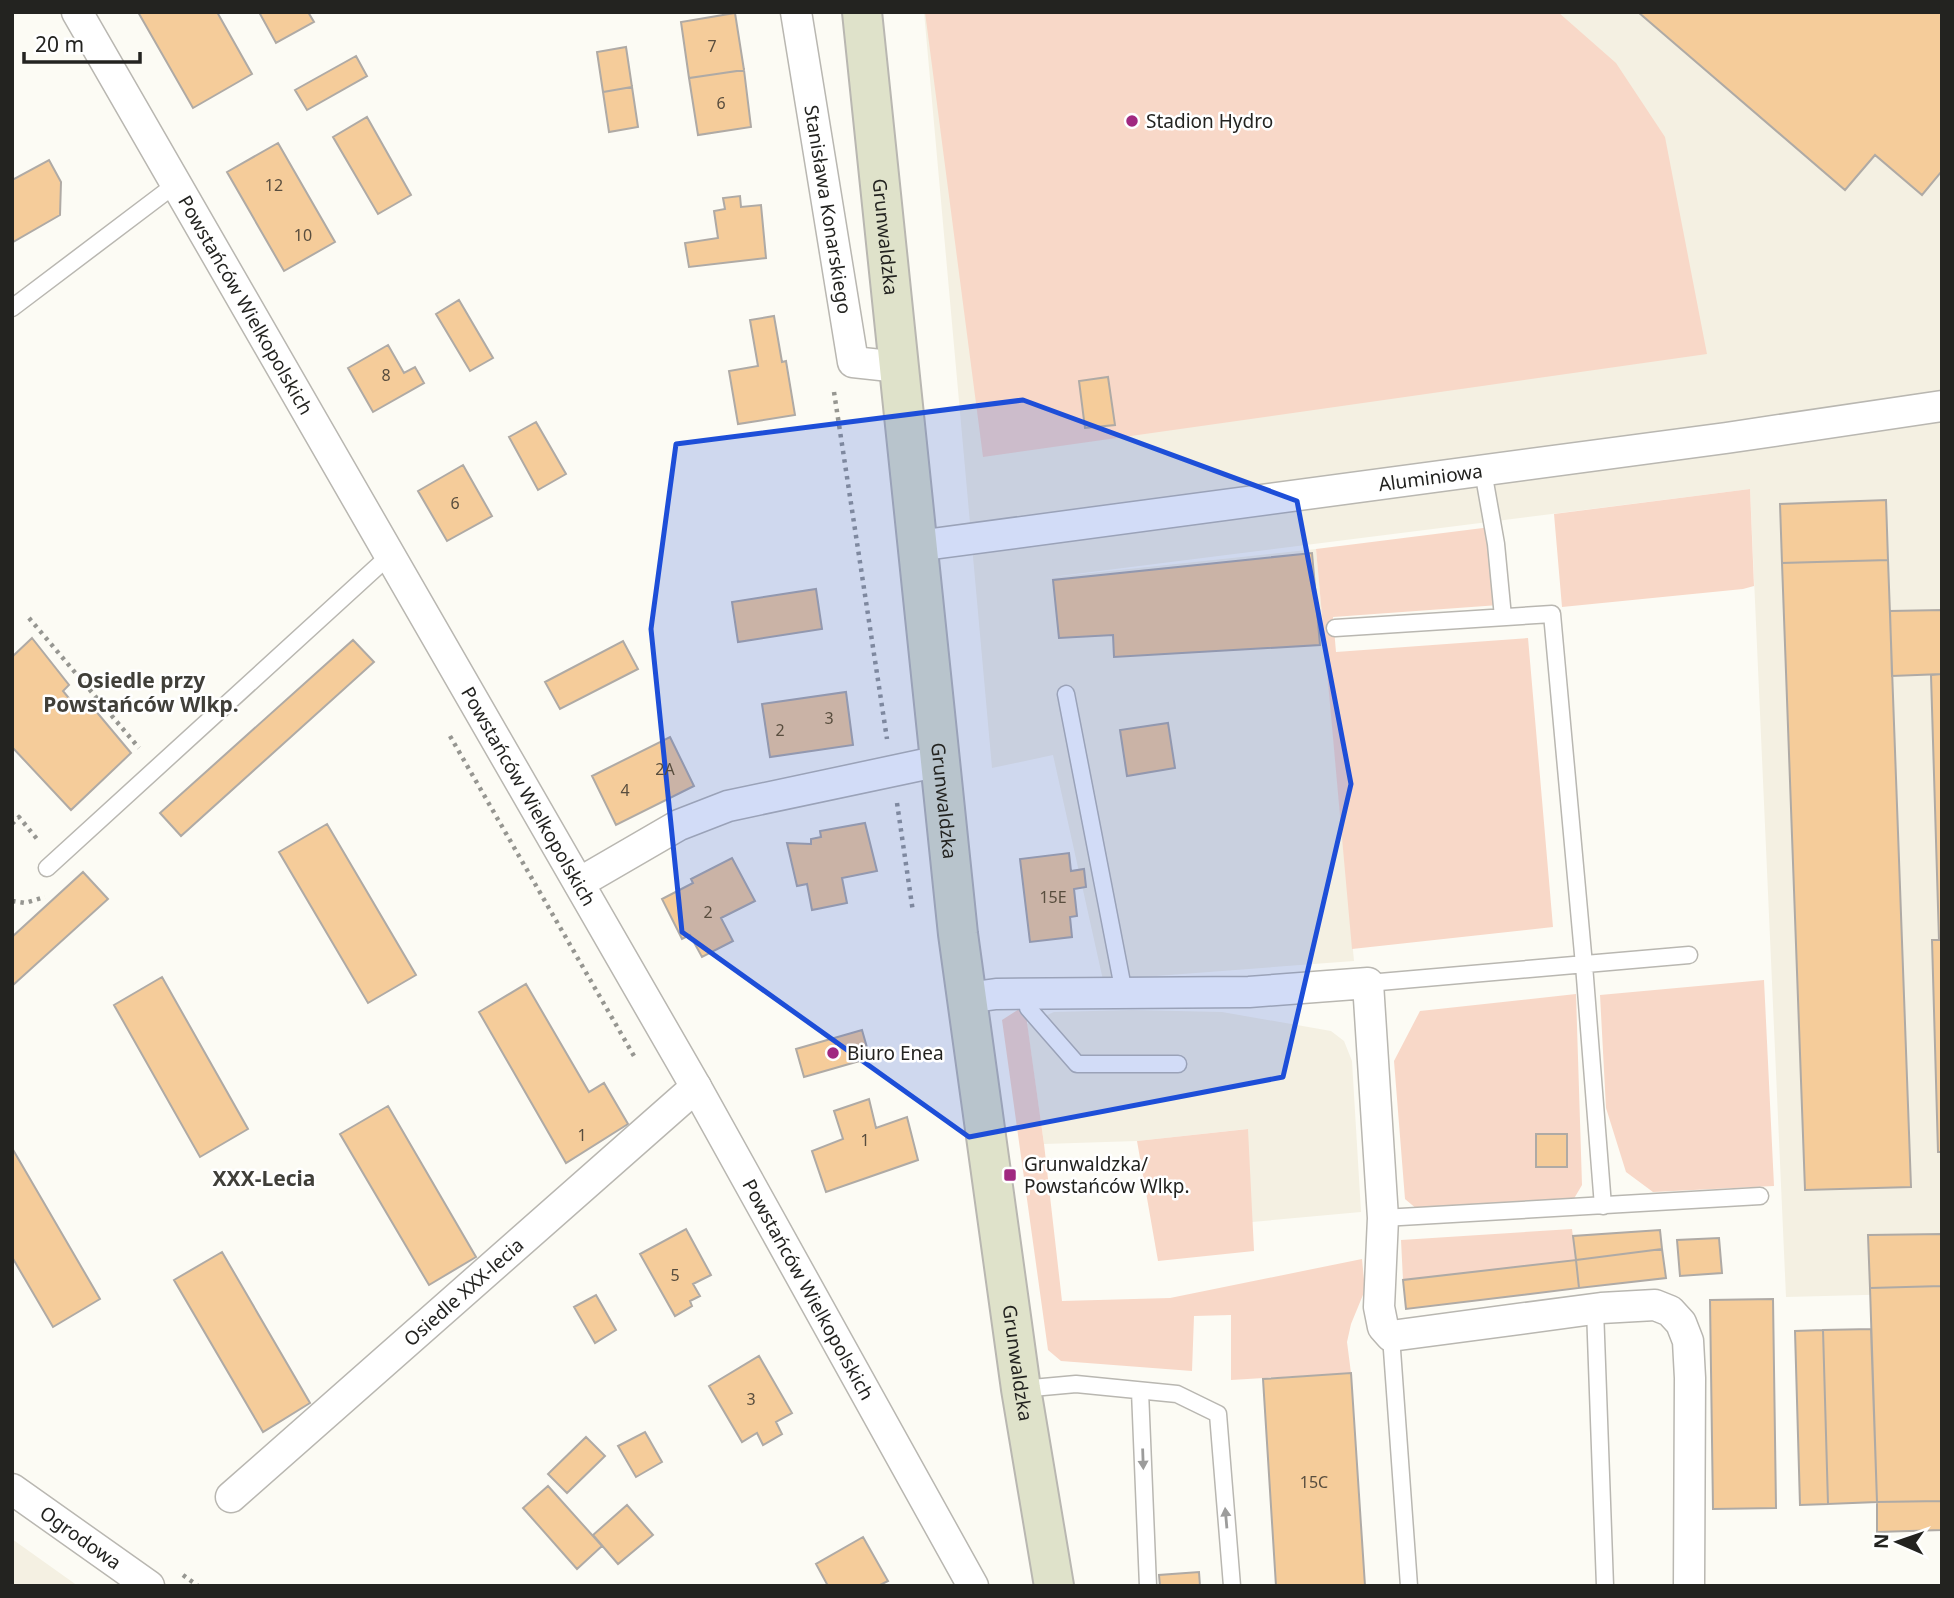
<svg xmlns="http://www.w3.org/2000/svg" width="1954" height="1598" font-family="'Noto Sans',sans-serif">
  <rect width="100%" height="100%" fill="#fcfbf4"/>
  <path fill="#f4f0e2" d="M924 12H1942V1293L1786 1297 1750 489 1044 578 1316 549 1354 961 1103 980 1053 755 992 768Z
    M1132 1010 1222 1012 1331 1031 1344 1041 1352 1061 1361 1212 1252 1222 1247 1129 1137 1141 1044 1144 1027 1024 1054 1012Z
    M12 1539 78 1586H12Z"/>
  <path fill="#f8d8c8" d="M925 12H1558L1616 63 1665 137 1707 354 983 457Z
    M1750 489 1754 586 1743 589 1562 607 1554 514Z
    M1491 527 1499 605 1333 617 1336 652 1528 638 1553 927 1352 949 1316 549Z
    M1764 980 1774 1186 1653 1192 1626 1172 1606 1108 1600 995Z
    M1576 994 1582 1185 1572 1202 1418 1210 1405 1199 1394 1061 1420 1011Z
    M1019 1009 1026 1015 1044 1144 1062 1301 1170 1298 1362 1259 1365 1290 1351 1324 1347 1342 1351 1373 1231 1380V1315L1194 1316 1192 1371 1061 1361 1048 1350 1002 1020Z
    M1248 1129 1254 1251 1158 1261 1137 1141Z
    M1572 1229 1576 1260 1403 1280 1401 1240Z"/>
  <path fill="#f5cc9a" stroke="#afaaa5" stroke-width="2" d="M138 12H217L252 74 193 108Z
    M259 12H308L314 22 276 43Z
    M1638 12H1942V171L1922 195 1875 155 1845 190Z
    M735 13 744 70 689 78 681 22Z
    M626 47 632 87 603 92 597 52Z
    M356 56 367 76 307 110 295 90Z
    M744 70 751 127 698 135 689 78Z
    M632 87 638 127 609 132 603 92Z
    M367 117 411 195 378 214 333 137Z
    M278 143 335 242 284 271 227 172Z
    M49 160 61 182 60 215 13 242 12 180Z
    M740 196 741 207 761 205 766 258 689 267 685 243 718 238 714 211 725 209 723 198Z
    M459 300 493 358 470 371 436 314Z
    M774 316 782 362 786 361 795 415 738 424 729 371 758 366 750 320Z
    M388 345 404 373 415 367 424 383 373 412 348 368Z
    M1108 377 1115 425 1085 428 1079 381Z
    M536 422 566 474 538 490 509 437Z
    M463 465 492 516 447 541 418 491Z
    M1886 500 1888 560 1782 563 1780 504Z
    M1312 553 1320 645 1114 657 1113 635 1059 638 1053 580Z
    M1888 560 1911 1187 1805 1190 1782 563Z
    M816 589 822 629 738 642 732 602Z
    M1942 610V674L1892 676 1890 611Z
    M32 638 69 685 63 691 81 713 90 704 131 753 71 810 12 747V657Z
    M353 640 374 662 181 836 160 813Z
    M623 641 638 669 560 709 545 682Z
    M1942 674V940H1939L1931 675Z
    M846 692 853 745 770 757 762 704Z
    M1168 723 1175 768 1127 776 1120 730Z
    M670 737 694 786 616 825 592 776Z
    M865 823 877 871 842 878 847 903 812 910 807 884 797 886 787 843 811 844V839L821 837 820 831Z
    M327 824 416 975 368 1003 279 852Z
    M1069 853 1071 871 1084 869 1086 887 1074 889 1077 916 1070 917 1072 937 1030 942 1020 859Z
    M732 858 755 901 721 918 733 941 702 957 690 935 682 939 662 899 693 883 691 879Z
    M83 872 108 899 12 986V937Z
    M1932 940H1942V1152H1938Z
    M162 977 248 1129 200 1157 114 1005Z
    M526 984 589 1092 604 1083 628 1124 566 1163 479 1012Z
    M862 1030 870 1058 804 1077 796 1049Z
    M869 1099 876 1128 907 1117 918 1160 826 1192 812 1151 843 1139 834 1111Z
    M388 1106 476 1257 429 1285 340 1134Z
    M1536 1134H1567V1167H1536Z
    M12 1148 100 1299 53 1327 12 1257Z
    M686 1229 711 1275 693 1284 700 1296 690 1301 692 1306 675 1316 640 1254Z
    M1660 1230 1662 1249 1576 1260 1573 1236Z
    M1942 1234V1286L1870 1288 1868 1235Z
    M1719 1238 1722 1273 1680 1276 1677 1240Z
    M1662 1249 1666 1278 1579 1288 1576 1260Z
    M222 1252 310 1403 263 1432 174 1280Z
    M1576 1260 1579 1288 1406 1309 1403 1280Z
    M1942 1286V1501L1877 1502 1870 1288Z
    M596 1295 616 1330 595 1343 574 1307Z
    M1773 1299 1776 1508 1713 1509 1710 1300Z
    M1871 1329 1877 1502 1828 1504 1823 1330Z
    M1823 1330 1828 1504 1800 1505 1795 1331Z
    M759 1356 792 1413 776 1422 782 1434 763 1445 757 1433 742 1442 709 1386Z
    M1351 1373 1365 1586H1276L1263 1379Z
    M645 1432 662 1462 636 1477 618 1446Z
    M586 1437 605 1456 567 1493 548 1474Z
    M548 1486 602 1546 577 1569 523 1508Z
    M1942 1501V1530L1877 1532V1502Z
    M627 1505 653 1535 618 1564 593 1535Z
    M863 1537 888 1581 878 1586H828L816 1564Z
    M1199 1572 1200 1586H1160L1159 1575Z"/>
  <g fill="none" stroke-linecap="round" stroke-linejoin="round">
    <g stroke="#b9b7b1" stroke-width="19">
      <path id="lane" d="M12 308 176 184
        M1483 471 1496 544 1503 617
        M1335 628 1552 614 1584 965 1603 1206
        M1066 694 1124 993
        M47 868 390 555
        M1368 983 1689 955
        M1028 994V1008L1077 1064H1178
        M1383 1218 1760 1196
        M1595 1309 1605 1586
        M1391 1336 1409 1586
        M1021 1389 1076 1384 1177 1394 1218 1414 1232 1586
        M1140 1391 1148 1586"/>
    </g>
    <g stroke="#b9b7b1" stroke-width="33">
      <g id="street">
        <path id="s1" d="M77 12 696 1087 973 1586"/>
        <path id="s2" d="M796 12 853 362 899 367"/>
        <path id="s3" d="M917 546 1726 438 1942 406"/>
        <path d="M579 883 679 825 728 806 940 761"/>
        <path d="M967 998 996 994 1249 992 1368 983 1383 1218 1379 1307 1383 1327 1391 1336 1601 1308 1655 1305 1670 1311 1681 1323 1688 1341 1690 1378 1689 1586"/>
        <path id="s4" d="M12 1489 149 1586"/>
        <path id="s5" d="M231 1497 696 1087"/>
      </g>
    </g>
    <g stroke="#b9b7b1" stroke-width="42">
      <g id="secondary">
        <path id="s6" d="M862 12 958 934 1021 1389 1054 1586"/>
      </g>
    </g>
    <path stroke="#969691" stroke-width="4.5" stroke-dasharray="3.5 5" stroke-linecap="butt" d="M834 392 887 739
      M29 618 139 748
      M450 736 634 1056
      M897 803 913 912
      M12 824 19 817 37 839
      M12 901 25 903 45 897
      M183 1575 198 1586"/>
    <use href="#lane" stroke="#fff" stroke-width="16"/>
    <use href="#street" stroke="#fff" stroke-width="30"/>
    <use href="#secondary" stroke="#dfe2ca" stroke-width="38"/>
  </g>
  <defs><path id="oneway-solid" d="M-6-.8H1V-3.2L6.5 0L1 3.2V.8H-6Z" transform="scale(1.75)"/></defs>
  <g fill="#9c9c9b">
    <use href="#oneway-solid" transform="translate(1143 1459) rotate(88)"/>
    <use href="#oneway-solid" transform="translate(1226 1518) rotate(-95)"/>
  </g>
  <path fill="#1d4ed8" fill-opacity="0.2" stroke="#1d4ed8" stroke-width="5" stroke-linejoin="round" d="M1023 400 1297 501 1351 784 1283 1077 969 1137 682 932 651 629 676 444Z"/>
  <g fill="#a02880" stroke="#fff" stroke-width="2.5">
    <circle cx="1132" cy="121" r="7"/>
    <circle cx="833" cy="1053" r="7"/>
    <rect x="1003" y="1168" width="14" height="14" rx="3.5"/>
  </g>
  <g text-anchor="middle" stroke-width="5" stroke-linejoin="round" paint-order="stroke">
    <g font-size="16" fill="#584d3e">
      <text x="712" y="52">7</text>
      <text x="721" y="109">6</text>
      <text x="274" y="191">12</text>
      <text x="303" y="241">10</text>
      <text x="386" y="381">8</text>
      <text x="455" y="509">6</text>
      <text x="829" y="724">3</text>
      <text x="780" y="736">2</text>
      <text x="665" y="775">2A</text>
      <text x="625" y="796">4</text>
      <text x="1053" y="903">15E</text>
      <text x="708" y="918">2</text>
      <text x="582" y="1141">1</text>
      <text x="865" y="1146">1</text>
      <text x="675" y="1281">5</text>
      <text x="751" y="1405">3</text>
      <text x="1314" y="1488">15C</text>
    </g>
    <g font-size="19" fill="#232320" stroke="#fff" text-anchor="start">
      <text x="1146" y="128">Stadion Hydro</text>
      <text x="847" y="1060">Biuro Enea</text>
      <text x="1024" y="1171">Grunwaldzka/<tspan x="1024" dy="22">Powstańców Wlkp.</tspan></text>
    </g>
    <g font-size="19" fill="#232320" stroke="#fff">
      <text dy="7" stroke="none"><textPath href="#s2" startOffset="200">Stanisława Konarskiego</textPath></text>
      <text dy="7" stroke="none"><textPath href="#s6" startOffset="226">Grunwaldzka</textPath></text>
      <text dy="7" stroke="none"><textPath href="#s1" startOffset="338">Powstańców Wielkopolskich</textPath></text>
      <text dy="7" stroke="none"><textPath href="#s3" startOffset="518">Aluminiowa</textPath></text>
      <text dy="7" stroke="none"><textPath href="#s1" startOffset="905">Powstańców Wielkopolskich</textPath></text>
      <text dy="7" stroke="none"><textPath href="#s6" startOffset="793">Grunwaldzka</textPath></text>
      <text dy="7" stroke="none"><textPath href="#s1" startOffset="1472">Powstańców Wielkopolskich</textPath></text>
      <text dy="7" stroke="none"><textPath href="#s5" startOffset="310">Osiedle XXX-lecia</textPath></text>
      <text dy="7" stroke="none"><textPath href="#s6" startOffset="1360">Grunwaldzka</textPath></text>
      <text dy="7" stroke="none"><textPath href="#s4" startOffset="84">Ogrodowa</textPath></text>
    </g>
    <g font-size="21" font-weight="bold" fill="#403f39" stroke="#fff">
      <text x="141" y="688">Osiedle przy<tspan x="141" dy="24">Powstańców Wlkp.</tspan></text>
      <text x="264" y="1186">XXX-Lecia</text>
    </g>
  </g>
  <rect width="1954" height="1598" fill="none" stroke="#232320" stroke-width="28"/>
  <g transform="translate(1898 1542) rotate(272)" stroke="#ffffff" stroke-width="5" paint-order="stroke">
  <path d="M0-5L12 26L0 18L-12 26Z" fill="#232320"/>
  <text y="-10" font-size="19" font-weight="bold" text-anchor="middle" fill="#232320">N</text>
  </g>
  <path d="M24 52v10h116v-10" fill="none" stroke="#232320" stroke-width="3.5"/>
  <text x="35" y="52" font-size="21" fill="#232320" stroke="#ffffff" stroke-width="5" paint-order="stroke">20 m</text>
</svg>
